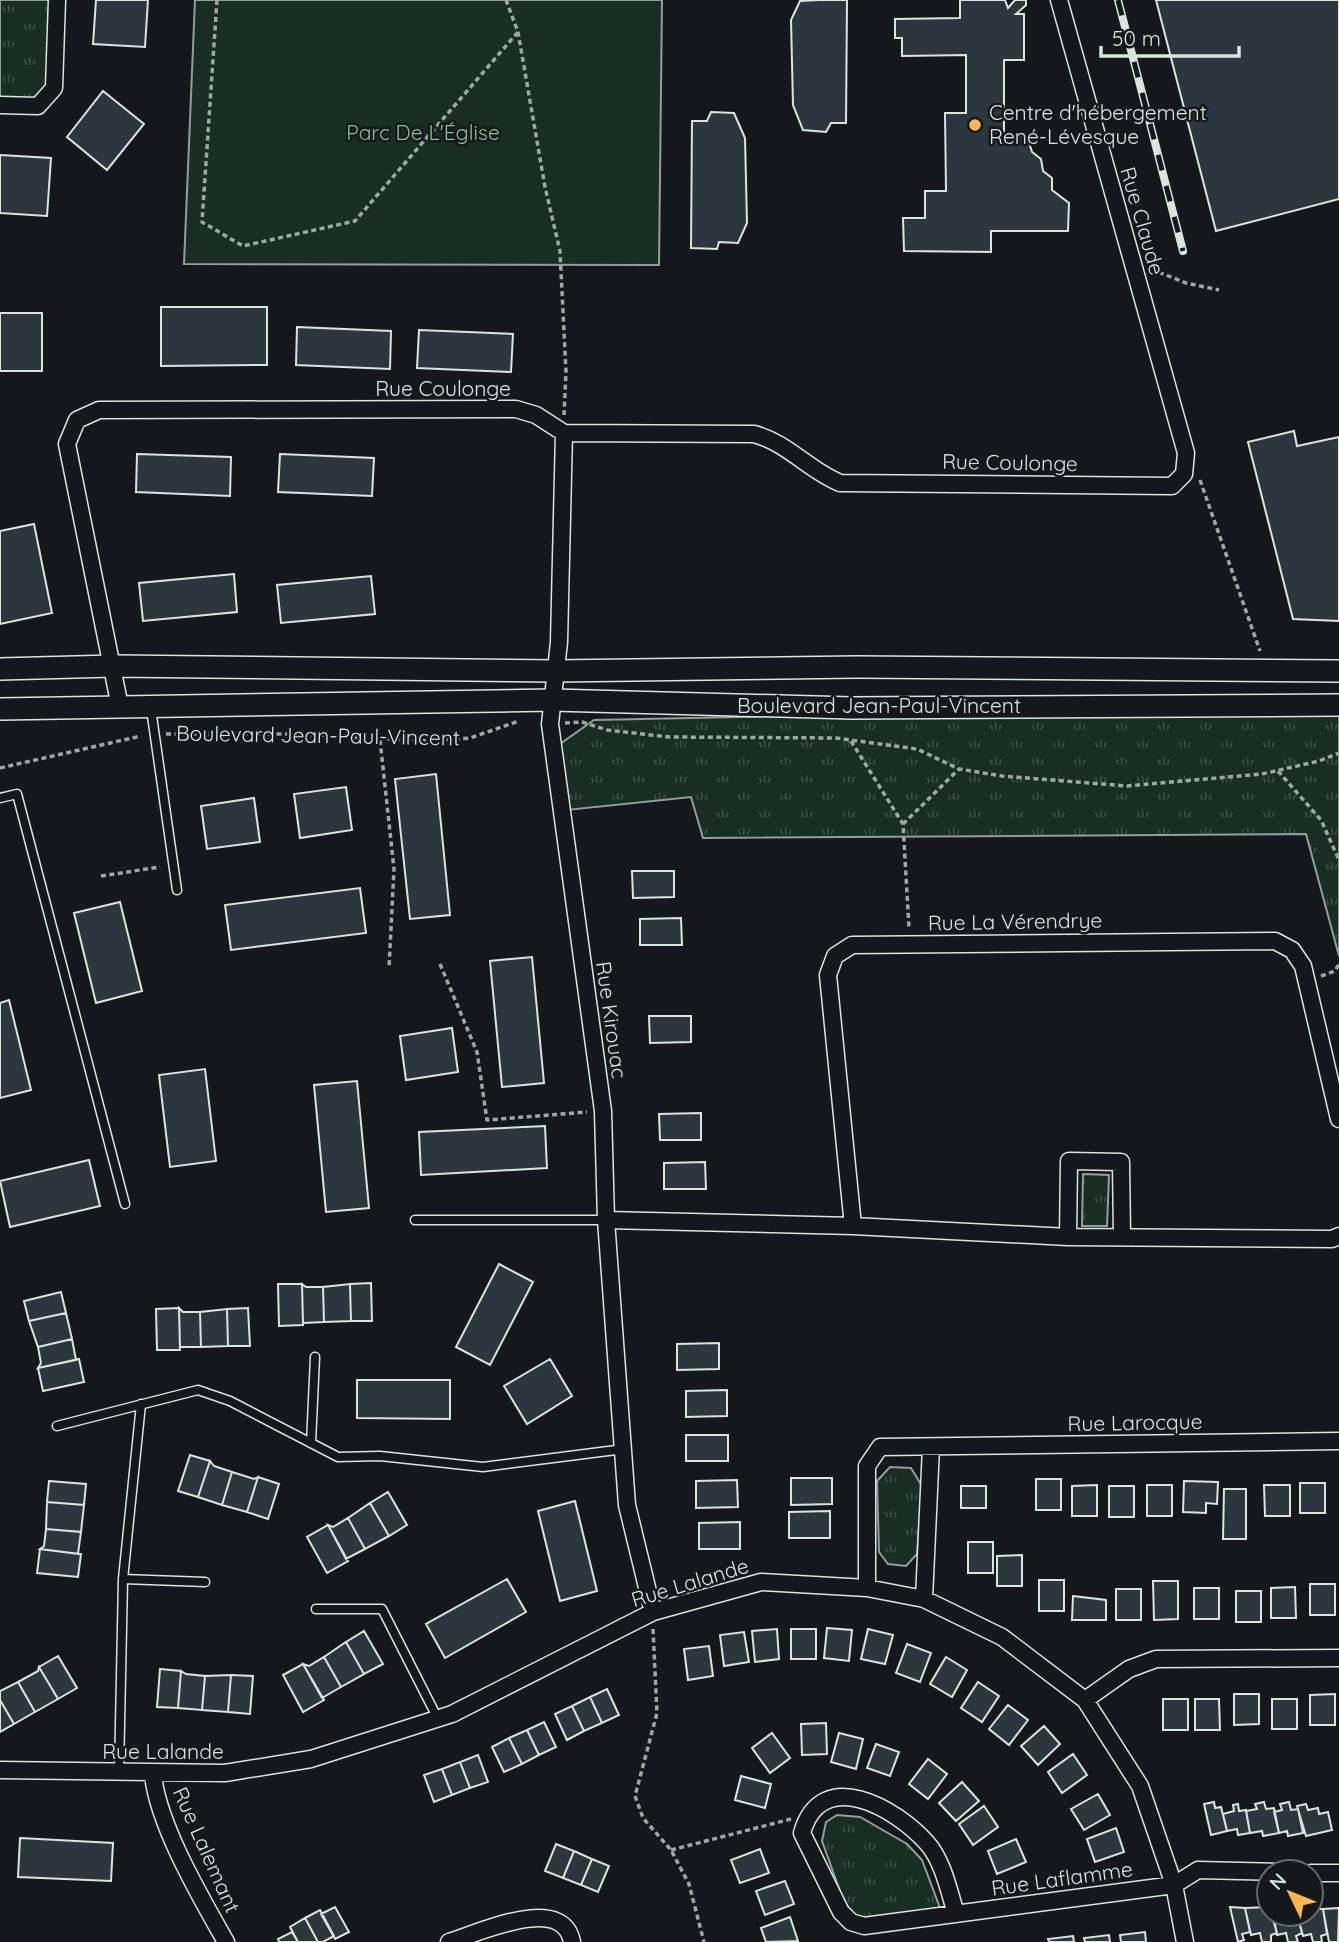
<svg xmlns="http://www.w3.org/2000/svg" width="1339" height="1942" font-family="Quicksand,sans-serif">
  <defs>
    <pattern id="grass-tufts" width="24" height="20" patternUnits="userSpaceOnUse" patternTransform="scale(1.75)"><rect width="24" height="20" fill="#1a2d24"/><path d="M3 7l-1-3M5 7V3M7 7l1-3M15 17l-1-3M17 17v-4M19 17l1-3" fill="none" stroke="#3b4b43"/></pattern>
  </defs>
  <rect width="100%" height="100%" fill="#14181c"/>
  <path fill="url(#grass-tufts)" stroke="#939e99" stroke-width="2" d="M0 0H57L54 88 38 106 0 105Z
    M1339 705V956L1306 834 703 838 691 797 567 810 560 744 594 720Z
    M1083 1174 1109 1175 1107 1226H1082Z
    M890 1467 911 1468 922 1486 917 1554 906 1566 888 1564 879 1552 877 1481Z
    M837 1815 860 1817 907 1844 922 1860 940 1908 865 1920 854 1918 846 1908 822 1841 826 1822Z"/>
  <path fill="#1a2d24" stroke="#939e99" stroke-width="2" d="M195 0H662L659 265 184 264Z"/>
  <path fill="#2c363c" stroke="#d8e6dc" stroke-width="2" d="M96 0H148L145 47 93 44Z
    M820 0H847L846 123H831L826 132 803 130 793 105 791 20 800 1Z
    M960 0H1005L1008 8 1015 0H1026V5L1016 14H1024V60H1004V136H1027L1032 152 1041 159 1043 171 1052 178V190L1069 203 1068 231H991V252L904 251 903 218H925V191H946L945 113H966V55L902 56V38H895V19L960 18Z
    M1156 0H1339V199L1216 231Z
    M103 91 144 124 107 170 67 137Z
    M711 112 734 113 745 138 747 223 738 243 719 242 717 249 691 248 692 121H707Z
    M0 155 51 158 47 216 0 213Z
    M161 307H267V365L161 366Z
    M0 313H42V371H0Z
    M297 327 391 331 390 369 296 365Z
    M419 330 513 334 511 372 417 368Z
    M1294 431 1297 446 1339 437V621L1293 619 1248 442Z
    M137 454 231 457 230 496 136 492Z
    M280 454 374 458 372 496 278 492Z
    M34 524 52 613 0 624V531Z
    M234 574 237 612 143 621 139 583Z
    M371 576 375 614 281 623 277 585Z
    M436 774 450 915 410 919 395 779Z
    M346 787 352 830 300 838 294 794Z
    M254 798 260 842 207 849 201 806Z
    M632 871H674V897L633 898Z
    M360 888 366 933 231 950 225 905Z
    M120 902 142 991 96 1003 74 913Z
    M681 918 682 945H640V919Z
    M532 957 544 1083 502 1087 490 961Z
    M9 1000 31 1090 0 1098V1003Z
    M649 1016H691V1042L650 1043Z
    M452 1028 458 1072 406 1080 400 1036Z
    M205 1069 216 1161 170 1167 159 1075Z
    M357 1081 369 1208 326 1212 314 1085Z
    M701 1113V1140H660L659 1114Z
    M545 1126 547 1168 421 1175 419 1132Z
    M89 1160 100 1206 10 1227 0 1181Z
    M705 1162 706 1189H664V1163Z
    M499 1264 533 1282 490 1365 456 1347Z
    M371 1283 372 1321H351L350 1284Z
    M278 1284H302L303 1325 279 1326Z
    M302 1284 306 1287H323L324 1322 303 1323Z
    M350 1284 351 1321 324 1322 323 1287Z
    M61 1292 66 1313 29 1321 24 1301Z
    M179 1308 183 1312H200L201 1347H180Z
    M179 1308 180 1350H157L156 1309Z
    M248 1308 250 1346H228L227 1309Z
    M227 1309 228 1346 201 1347 200 1312Z
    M66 1313 72 1339 38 1347 29 1321Z
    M72 1339 76 1360 38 1368 41 1363 38 1347Z
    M719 1343V1369L677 1370V1344Z
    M79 1359 84 1382 43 1391 38 1368Z
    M550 1359 572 1396 527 1424 504 1386Z
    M357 1380H450V1419L357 1418Z
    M727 1390V1416L686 1417V1391Z
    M686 1435H728V1461H686Z
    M190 1455 210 1461 198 1497 178 1491Z
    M210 1461 214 1466 232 1472 222 1505 198 1497Z
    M232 1472 254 1479 258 1477 247 1512 222 1505Z
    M258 1477 279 1484 268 1519 247 1512Z
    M791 1478H832V1504L791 1505Z
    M1036 1479H1061V1510H1036Z
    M737 1480 738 1507 696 1508V1481Z
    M49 1481 86 1484 84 1505 47 1502Z
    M1184 1481 1218 1482 1217 1504 1206 1503V1513L1183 1512Z
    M1300 1483H1325V1513H1300Z
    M1097 1485V1516H1072V1486Z
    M1147 1485H1172V1516H1147Z
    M1264 1485H1290V1516H1265Z
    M961 1486H986V1508H961Z
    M1109 1486H1134V1517H1109Z
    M1224 1489H1246V1539H1223Z
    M388 1492 407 1525 389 1536 370 1503Z
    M575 1501 597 1591 560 1601 538 1511Z
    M47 1502 84 1505 81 1532 46 1529Z
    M370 1503 389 1536 365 1549 348 1518Z
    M830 1511V1538H789V1512Z
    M348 1518 365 1549 346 1559 328 1525 333 1527Z
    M740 1522V1549H699V1523Z
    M328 1525 348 1561 327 1573 307 1537Z
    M46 1529 81 1532 78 1554 40 1549 44 1546Z
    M968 1542H993V1573H968Z
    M40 1549 81 1554 78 1577 37 1573Z
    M1022 1555V1586H997V1556Z
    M507 1579 526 1612 445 1658 426 1624Z
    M1039 1580H1064V1611H1039Z
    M1153 1581H1178V1619L1154 1620Z
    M1310 1584H1335V1615H1310Z
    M1295 1587 1296 1618H1271V1588Z
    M1194 1588H1219V1619H1194Z
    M1116 1589H1141V1620H1116Z
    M1236 1591H1261V1622H1236Z
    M1073 1596 1106 1600V1620H1072Z
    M827 1628 852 1630 849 1661 824 1658Z
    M777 1629 779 1659 755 1662 752 1631Z
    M791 1629H816V1659H791Z
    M868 1629 893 1635 885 1664 861 1659Z
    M364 1631 383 1664 364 1674 346 1642Z
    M744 1632 749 1662 724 1666 720 1635Z
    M346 1642 364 1674 341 1687 324 1657Z
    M907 1644 931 1653 920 1682 896 1673Z
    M709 1646 713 1676 688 1680 684 1649Z
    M58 1656 77 1688 58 1699 39 1667Z
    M324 1657 341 1687 322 1698 303 1664 309 1666Z
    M946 1657 967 1670 952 1697 930 1684Z
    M303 1664 324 1700 303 1712 283 1675Z
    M39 1667 58 1699 35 1712 18 1682 38 1671Z
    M160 1669 181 1671 178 1708 157 1707Z
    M181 1671 186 1674 205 1676 202 1710 178 1708Z
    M231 1675 253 1676 250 1714 228 1712Z
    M231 1675 228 1712 202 1710 205 1676Z
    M18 1682 35 1712 14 1724 0 1700V1691Z
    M978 1682 999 1696 982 1722 961 1708Z
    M607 1689 619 1715 602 1723 590 1697Z
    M1234 1694H1259V1724L1234 1725Z
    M1335 1694V1725H1310V1695Z
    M590 1697 602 1723 584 1731 572 1706Z
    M1163 1699H1188V1730H1163Z
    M1195 1699H1219L1220 1730H1195Z
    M1272 1699H1297V1729H1272Z
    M0 1700 14 1724 0 1732Z
    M1008 1705 1028 1720 1009 1745 989 1729Z
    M572 1706 584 1731 567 1740 555 1714Z
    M544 1722 556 1747 539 1755 527 1730Z
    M826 1723 827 1754 802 1755 801 1724Z
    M1044 1726 1060 1744 1038 1765 1021 1746Z
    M527 1730 539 1755 522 1764 509 1738Z
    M772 1733 790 1758 770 1773 752 1748Z
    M839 1733 863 1739 856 1769 831 1762Z
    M509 1738 522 1764 504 1772 492 1747Z
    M876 1744 899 1752 890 1776 867 1768Z
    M1073 1754 1087 1775 1062 1793 1048 1772Z
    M478 1755 488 1782 470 1788 460 1762Z
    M928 1759 947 1774 928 1799 909 1784Z
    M460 1762 470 1788 452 1795 442 1769Z
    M442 1769 452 1795 434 1802 424 1775Z
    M741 1776 771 1784 765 1808 735 1800Z
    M962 1782 979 1801 956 1821 939 1803Z
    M1098 1794 1110 1815 1084 1830 1071 1809Z
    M1214 1802 1215 1808 1221 1807 1227 1831 1211 1835 1204 1804Z
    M1264 1802 1266 1809 1274 1808 1279 1833 1263 1836 1262 1831 1250 1833 1246 1811 1257 1809 1255 1804Z
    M1289 1802 1291 1810 1298 1809 1303 1833 1288 1836 1287 1831 1279 1833 1274 1812 1282 1810 1280 1804Z
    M1238 1804 1239 1811 1246 1810 1250 1833 1238 1835 1237 1829 1227 1831 1223 1814 1234 1811 1233 1805Z
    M1306 1804 1308 1810 1318 1808 1319 1814 1328 1812 1332 1830 1306 1836 1297 1806Z
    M984 1806 998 1827 973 1845 959 1824Z
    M1116 1828 1124 1852 1095 1862 1087 1839Z
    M20 1838 113 1843 111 1881 18 1877Z
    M1016 1839 1026 1862 997 1874 988 1851Z
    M556 1844 574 1851 563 1878 545 1871Z
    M760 1849 769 1873 740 1883 731 1860Z
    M574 1851 592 1859 581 1885 563 1878Z
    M592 1859 609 1866 598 1892 581 1885Z
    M785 1881 794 1904 765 1915 756 1891Z
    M335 1907 349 1932 335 1939 321 1914Z
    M1230 1907 1245 1908 1250 1932 1242 1934 1244 1940 1238 1942Z
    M1269 1907 1277 1933 1271 1935V1942H1262L1260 1933 1251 1935 1245 1908Z
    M1339 1908 1338 1942H1329L1323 1909Z
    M1311 1909H1323L1327 1934 1321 1936 1322 1942H1313L1311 1934 1303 1936 1297 1914H1311Z
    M320 1910 334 1936 323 1942H318L305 1918Z
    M1273 1914H1297L1302 1933 1296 1936 1298 1942H1288L1286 1933 1277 1935Z
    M790 1917 798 1941 766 1942 761 1928Z
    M305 1918 318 1942H298L290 1927Z
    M292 1932 298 1942H279L278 1939Z
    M1145 1932 1146 1942H1121L1120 1935Z
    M1109 1935 1110 1942H1085L1084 1938Z
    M1073 1936 1074 1942H1049L1048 1939Z"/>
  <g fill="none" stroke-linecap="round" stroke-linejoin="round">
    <g stroke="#d8e6dc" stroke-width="11">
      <path id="service" d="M151 709 177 890
        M0 798 17 794 125 1204
        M415 1220H606
        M57 1426 198 1390 230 1401 338 1457 380 1456 483 1467 624 1449
        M311 1443 315 1357
        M123 1579 205 1582
        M316 1609H382L438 1719
        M119 1773 123 1579 141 1404"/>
    </g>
    <g stroke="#d8e6dc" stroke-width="19">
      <path id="minor" d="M0 105 38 106 54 88 57 0
        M564 433 559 642 550 724 603 1111 606 1220 627 1505 653 1612
        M120 707 67 444 77 420 99 410 516 409 536 415 564 433 754 434C788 443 808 470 840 483L1172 486 1184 474 1186 453 1059 0
        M606 1220 853 1226 1068 1237 1332 1239 1339 1236
        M853 1226 828 975 835 956 852 945 1275 941 1292 950 1303 966 1339 1119
        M1068 1237 1069 1161 1121 1162 1122 1237
        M867 1588V1466L880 1447 1339 1441
        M924 1599 931 1447
        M1085 1700 1129 1669 1156 1659 1339 1658
        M0 1770 225 1773 311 1759 452 1714 653 1612 761 1582 867 1588 924 1599 1002 1637 1085 1700 1140 1786 1174 1885 1185 1942
        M153 1774C157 1823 201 1898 226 1942
        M1311 1873H1339
        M956 1914C949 1891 943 1861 927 1843 896 1808 821 1765 802 1833L841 1912 851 1922 864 1926 1174 1885 1198 1870 1279 1872
        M449 1942C479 1933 563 1893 572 1942"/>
    </g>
    <g stroke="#d8e6dc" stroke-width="24">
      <path id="tertiary" d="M0 669 113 666 557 671 857 667 1339 671
        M0 709 553 700 851 708 1339 705"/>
    </g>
    <path stroke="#9da8a2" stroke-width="3.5" stroke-dasharray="5 3.5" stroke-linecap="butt" d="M217 0 202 222 243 246 355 221 518 32
      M506 0 518 32 545 187 560 251 566 372 564 415
      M1151 269 1186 283 1219 290
      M1200 480 1260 651
      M565 723 582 722 607 730 669 737 836 738 917 749 959 769 1002 776 1127 786 1262 774 1319 761 1339 753
      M166 734H297L431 741 470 738 519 721
      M380 740 394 869 389 968
      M851 741 903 824 909 928
      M0 768 141 736
      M1278 771 1321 820 1339 860
      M903 824 959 769
      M101 876 160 867
      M440 964 477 1052 487 1120 587 1112
      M1321 976 1335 971 1339 964
      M653 1629 657 1713 635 1796 643 1818 671 1850 689 1884 704 1942
      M671 1850 791 1819"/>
    <use href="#service" stroke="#14181c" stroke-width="8"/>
    <use href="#minor" stroke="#14181c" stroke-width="16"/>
    <use href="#tertiary" stroke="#14181c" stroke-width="21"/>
    <g stroke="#d8e6dc" stroke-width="8">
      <path id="rail" d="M1118 0 1183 251"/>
    </g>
    <use href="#rail" stroke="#14181c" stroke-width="5" stroke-dasharray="16" stroke-linecap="butt"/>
  </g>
  <circle fill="#ffb74d" stroke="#14181c" stroke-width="2.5" cx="975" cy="125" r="7"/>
  <g text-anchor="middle" stroke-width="5" stroke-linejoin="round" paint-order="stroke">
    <g font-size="21" fill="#d8e6dc" stroke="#14181c" text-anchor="start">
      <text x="989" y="120">Centre d'hébergement<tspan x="989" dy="24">René-Lévesque</tspan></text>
    </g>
    <g font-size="21" fill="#8ac095" stroke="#14181c">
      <text x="423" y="140">Parc De L'Église</text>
    </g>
    <g font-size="21" fill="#d8e6dc" stroke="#14181c">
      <text transform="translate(1142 221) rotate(74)" y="7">Rue Claude</text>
      <text x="443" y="396">Rue Coulonge</text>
      <text transform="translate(1010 463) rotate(1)" y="7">Rue Coulonge</text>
      <text x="879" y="713">Boulevard Jean-Paul-Vincent</text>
      <text transform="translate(318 736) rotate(1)" y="7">Boulevard Jean-Paul-Vincent</text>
      <text transform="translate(1015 922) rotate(-1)" y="7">Rue La Vérendrye</text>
      <text transform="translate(611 1020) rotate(82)" y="7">Rue Kirouac</text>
      <text transform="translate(1135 1423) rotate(-1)" y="7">Rue Larocque</text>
      <text transform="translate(690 1583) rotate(-17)" y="7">Rue Lalande</text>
      <text x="163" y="1759">Rue Lalande</text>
      <text transform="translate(206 1850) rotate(66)" y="7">Rue Lalemant</text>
      <text transform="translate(1062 1879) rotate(-8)" y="7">Rue Laflamme</text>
    </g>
  </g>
  <g transform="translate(1290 1893) rotate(313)"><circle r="33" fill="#14181c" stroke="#626a69" stroke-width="2"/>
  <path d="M0-5L12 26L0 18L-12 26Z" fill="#ffb74d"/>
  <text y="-10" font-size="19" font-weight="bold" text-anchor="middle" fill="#d8e6dc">N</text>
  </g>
  <path d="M1101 46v10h138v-10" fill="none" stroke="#d8e6dc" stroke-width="3.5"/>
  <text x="1112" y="46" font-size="21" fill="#d8e6dc" stroke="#14181c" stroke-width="5" paint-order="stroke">50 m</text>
</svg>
